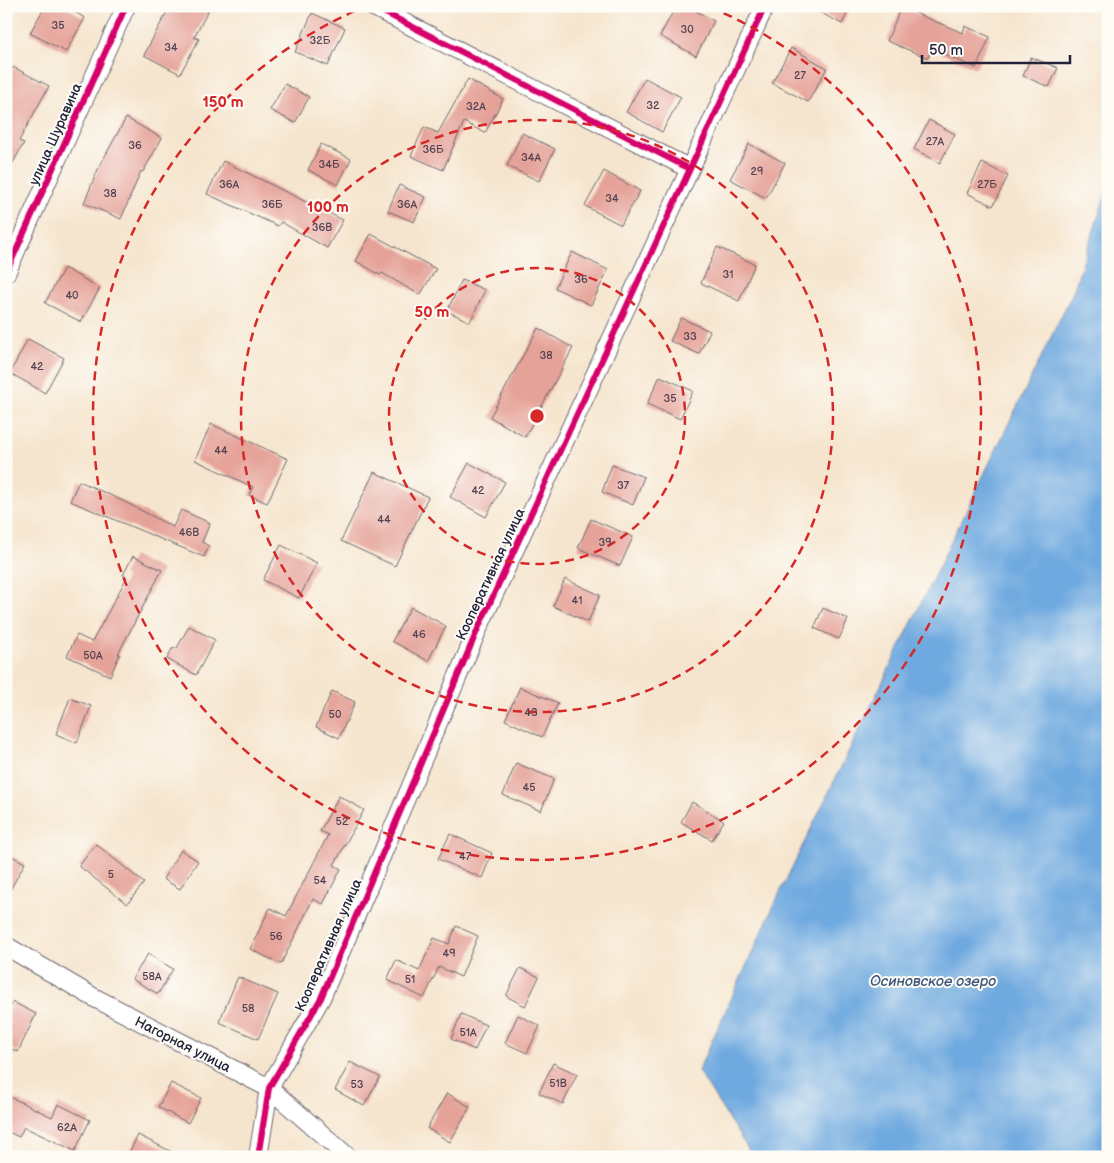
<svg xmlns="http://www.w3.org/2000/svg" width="1114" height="1163" font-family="'Balsamiq Sans',sans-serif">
  <rect width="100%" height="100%" fill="#fdfcf7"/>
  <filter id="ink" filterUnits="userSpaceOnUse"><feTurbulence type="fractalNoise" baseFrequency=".02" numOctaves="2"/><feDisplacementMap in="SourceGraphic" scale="10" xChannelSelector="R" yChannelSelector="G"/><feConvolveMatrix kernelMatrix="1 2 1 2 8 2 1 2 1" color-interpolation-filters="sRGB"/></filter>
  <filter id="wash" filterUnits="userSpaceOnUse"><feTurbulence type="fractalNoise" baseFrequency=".0096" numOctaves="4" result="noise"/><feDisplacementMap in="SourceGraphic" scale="20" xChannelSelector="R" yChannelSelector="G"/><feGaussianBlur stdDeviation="1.12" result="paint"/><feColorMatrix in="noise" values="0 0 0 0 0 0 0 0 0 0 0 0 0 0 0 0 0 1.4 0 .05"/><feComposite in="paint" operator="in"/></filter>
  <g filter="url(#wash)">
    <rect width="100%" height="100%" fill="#f6e5ce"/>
    <path fill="#6ea9df" stroke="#48668d" d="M1108 187V1157H753L698 1071 781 890 1073 292Z"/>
    <g id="blocks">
      <path fill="#e5a298" d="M45 6H64L85 18 66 52 30 33Z
        M170 6H211L194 37 199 39 180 74 144 55Z
        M676 6H687L714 21 696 56 660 36Z
        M808 6H851L842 24Z
        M901 7 963 33 965 26 990 37 976 68 932 49 928 58 887 41Z
        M312 13 345 28 328 66 295 52Z
        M791 48 827 68 808 102 772 83Z
        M1031 57 1058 68 1049 87 1023 76Z
        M13 67 49 86 19 141 24 143 6 175V80Z
        M645 78 681 97 662 132 626 112Z
        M468 79 503 99 485 133 464 122 443 170 411 156 424 127 438 133Z
        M285 84 309 97 295 123 270 110Z
        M126 118 162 138 143 172 141 171 121 219 84 203 99 167Z
        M929 120 955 134 940 163 914 149Z
        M522 133 555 149 539 181 507 166Z
        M321 144 351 159 338 185 308 170Z
        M749 144 785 163 766 198 730 179Z
        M223 161 343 220 327 248 281 222 278 226 207 194Z
        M982 163 1008 176 993 206 967 193Z
        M604 171 640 191 621 225 585 206Z
        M399 185 426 197 414 222 388 211Z
        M371 234 436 269 420 295 382 273 380 275 356 261Z
        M717 247 755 264 739 301 701 283Z
        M572 252 608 270 591 305 555 288Z
        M64 268 100 288 81 322 45 303Z
        M462 280 485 290 470 322 447 311Z
        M681 318 710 331 699 354 670 341Z
        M538 328 573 348 525 437 490 417Z
        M28 339 64 358 45 393 10 373Z
        M660 376 693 391 680 419 647 404Z
        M211 424 288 459 267 503 249 495 253 487 195 460Z
        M469 463 505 482 486 517 450 497Z
        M612 465 644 477 633 505 602 492Z
        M374 472 428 497 395 566 341 541Z
        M79 481 123 501 173 527 181 510 210 523 202 542 209 546 204 557 70 501Z
        M591 519 633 537 620 566 578 548Z
        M281 545 317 563 299 598 263 580Z
        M133 556 162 570 118 654H120L110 676 67 656 77 635 92 642 127 577 123 575Z
        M565 579 600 595 588 622 553 606Z
        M411 607 446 626 428 661 392 641Z
        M823 608 848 619 839 639 814 628Z
        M189 626 215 640 196 675 167 659 172 649 177 648Z
        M520 687 558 703 542 737 505 720Z
        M332 691 355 702 339 738 316 727Z
        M70 698 91 706 77 743 56 734Z
        M516 763 554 779 541 811 503 795Z
        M339 796 364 810 334 865 341 869 323 904 313 899 281 964 250 949 270 908 286 916 328 835 320 831Z
        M692 802 724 821 712 840 681 822Z
        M450 834 492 853 482 878 438 859Z
        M96 844 144 883 127 904 79 866Z
        M181 850 198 861 180 889 163 879Z
        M6 853 25 863 6 897Z
        M456 926 478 936 461 977 439 967 424 998 387 980 396 960 419 971 434 938 449 944Z
        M148 954 173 969 158 994 132 979Z
        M520 968 539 977 525 1006 506 996Z
        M238 977 278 994 258 1039 219 1022Z
        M13 1002 36 1014 18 1052 6 1046V1015Z
        M461 1014 486 1025 475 1050 451 1039Z
        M518 1015 540 1026 527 1053 505 1043Z
        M350 1062 380 1077 364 1106 335 1090Z
        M553 1063 577 1074 563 1104 539 1093Z
        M171 1083 201 1098 188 1123 158 1107Z
        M447 1093 470 1107 450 1142 427 1128Z
        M6 1095 52 1117 58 1104 90 1120 75 1151 24 1127 19 1137 6 1131Z
        M138 1135 182 1157H127Z"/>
    </g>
  </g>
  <g filter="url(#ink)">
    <use href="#blocks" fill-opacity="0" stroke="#6c666e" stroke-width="1"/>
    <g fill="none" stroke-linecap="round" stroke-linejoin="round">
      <g stroke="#6c666e" stroke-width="20">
        <path id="street" d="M372 6 690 169
          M6 273 126 6
          M6 946 93 997 269 1088 348 1157
          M258 1157 269 1088 321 998 477 631 765 6"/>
      </g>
      <use href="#street" stroke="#fff" stroke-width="18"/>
      <g stroke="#fdfcf7" stroke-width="9">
        <path id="cycleway" d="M372 6 690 169
          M6 273 126 6
          M258 1157 269 1088 321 998 477 631 765 6"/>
      </g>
      <use href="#cycleway" stroke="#d6006c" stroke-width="6"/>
    </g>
  </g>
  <g fill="none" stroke="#d62828" stroke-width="2.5" stroke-dasharray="9 6">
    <circle cx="537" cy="416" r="148"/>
    <circle cx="537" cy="416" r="296"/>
    <path d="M710 7A444 444 0 1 1 364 7"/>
  </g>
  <g text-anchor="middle" stroke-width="4" stroke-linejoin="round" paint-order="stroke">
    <g font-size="11" fill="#534252">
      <text x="58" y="29">35</text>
      <text x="687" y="33">30</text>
      <text x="320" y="44">32Б</text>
      <text x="171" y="51">34</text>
      <text x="800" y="79">27</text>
      <text x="653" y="109">32</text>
      <text x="476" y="110">32А</text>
      <text x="935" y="145">27А</text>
      <text x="135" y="149">36</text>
      <text x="433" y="153">36Б</text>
      <text x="531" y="161">34А</text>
      <text x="329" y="168">34Б</text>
      <text x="757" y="175">29</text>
      <text x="229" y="188">36А</text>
      <text x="987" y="188">27Б</text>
      <text x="110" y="197">38</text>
      <text x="612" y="202">34</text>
      <text x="272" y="208">36Б</text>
      <text x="407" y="208">36А</text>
      <text x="322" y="231">36В</text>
      <text x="728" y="278">31</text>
      <text x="581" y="283">36</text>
      <text x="72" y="299">40</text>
      <text x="690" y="340">33</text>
      <text x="546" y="359">38</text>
      <text x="37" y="370">42</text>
      <text x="670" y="402">35</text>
      <text x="221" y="454">44</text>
      <text x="623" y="489">37</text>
      <text x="478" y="494">42</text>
      <text x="384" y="523">44</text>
      <text x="189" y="536">46В</text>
      <text x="605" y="546">39</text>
      <text x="577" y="604">41</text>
      <text x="419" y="638">46</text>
      <text x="93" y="659">50А</text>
      <text x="531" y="716">43</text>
      <text x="335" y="718">50</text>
      <text x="529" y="791">45</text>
      <text x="342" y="825">52</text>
      <text x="465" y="860">47</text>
      <text x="111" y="878">5</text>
      <text x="320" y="884">54</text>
      <text x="276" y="940">56</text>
      <text x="449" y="957">49</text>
      <text x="152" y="980">58А</text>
      <text x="410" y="983">51</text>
      <text x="248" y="1012">58</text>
      <text x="468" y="1036">51А</text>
      <text x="558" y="1087">51В</text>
      <text x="357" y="1088">53</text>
      <text x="67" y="1131">62А</text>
    </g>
    <g font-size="14" fill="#22223b" stroke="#fdfcf7">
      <text transform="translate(55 134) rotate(-66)" y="5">улица Шуравина</text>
      <text transform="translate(490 574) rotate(-65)" y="5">Кооперативная улица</text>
      <text transform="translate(328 945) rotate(-66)" y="5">Кооперативная улица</text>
      <text transform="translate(183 1044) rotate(27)" y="5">Нагорная улица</text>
    </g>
    <g font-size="15" font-style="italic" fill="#40587d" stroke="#fdfcf7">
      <text x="933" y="986">Осиновское озеро</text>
    </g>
  </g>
  <circle cx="537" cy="416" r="8" fill="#d62828" stroke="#fdfcf7" stroke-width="2.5"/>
  <g font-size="15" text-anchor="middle" font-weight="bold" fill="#d62828" stroke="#fdfcf7" stroke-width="4" stroke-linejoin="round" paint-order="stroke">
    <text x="223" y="107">150 m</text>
    <text x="328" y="212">100 m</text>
    <text x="432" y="317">50 m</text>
  </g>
  <rect width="1114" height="1163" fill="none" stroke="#fdfcf7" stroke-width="25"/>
  <path d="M922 55v8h148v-8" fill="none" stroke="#22223b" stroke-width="2.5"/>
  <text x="929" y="55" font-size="15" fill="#22223b" stroke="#fdfcf7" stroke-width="4" paint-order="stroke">50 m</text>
</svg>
